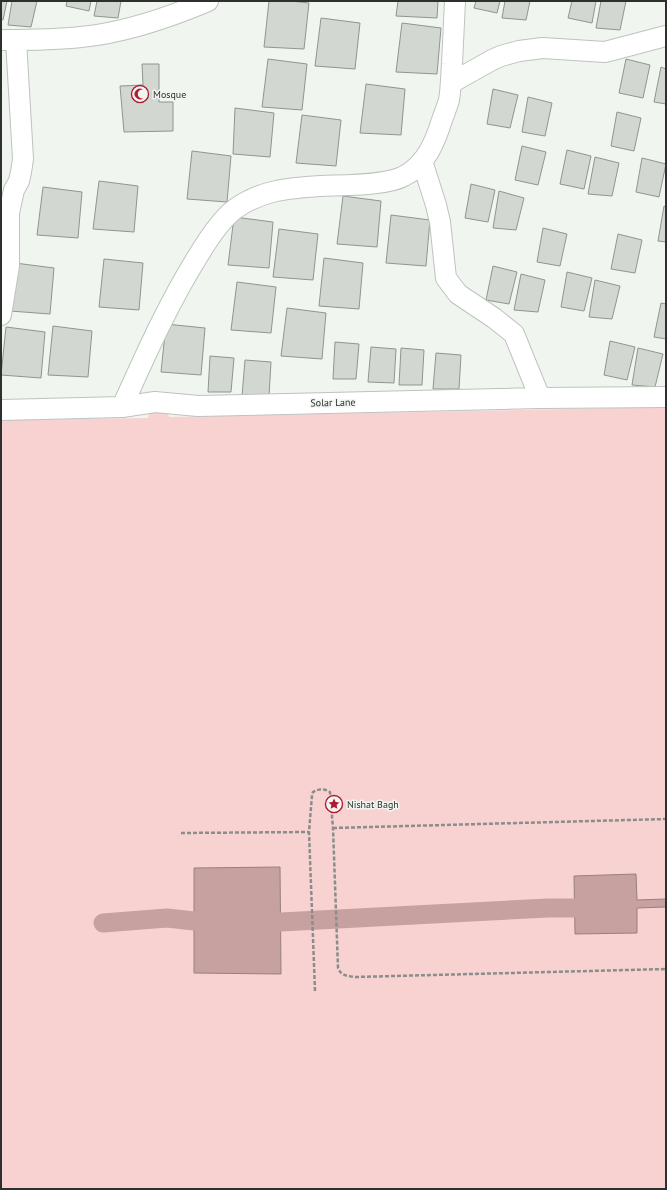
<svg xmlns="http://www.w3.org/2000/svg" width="667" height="1190" font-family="'PT Sans',sans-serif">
  <rect width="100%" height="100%" fill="#f0f5f0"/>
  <path fill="#f7d2d1" d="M666 407V1189H1V420L148 418 150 410 167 409 169 417Z"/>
  <path fill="#c6a1a0" stroke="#987f7e" d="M280 867 281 974 194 973V868Z
    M636 874 637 900 666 899V907L637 908V933L575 934 574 876Z"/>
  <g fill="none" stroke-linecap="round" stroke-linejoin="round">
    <path stroke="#c6a1a0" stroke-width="19" d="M256 922H281L548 908H601
      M103 923 167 918 194 921H219"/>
  </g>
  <path fill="#d2d7d2" stroke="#909590" d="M1 1H7L3 20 1 19Z
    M12 1H37L31 27 8 25Z
    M67 1H91L89 11 66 6Z
    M97 1H121L118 18 94 16Z
    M269 1H291L309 3 304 49 264 47Z
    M398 1H438L437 18 396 16Z
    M476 1H500L497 13 474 8Z
    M505 1H530L526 20 502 18Z
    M572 1H596L592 23 568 18Z
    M601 1H626L620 30 596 28Z
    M321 18 360 23 355 69 315 66Z
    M402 23 441 28 437 74 396 72Z
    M268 59 307 64 302 110 262 107Z
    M626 59 650 65 643 98 619 93Z
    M142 64H159V102H173V131L124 132 120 86 143 85Z
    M661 67 666 69V104L654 102Z
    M366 84 405 89 401 135 360 133Z
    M493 89 518 95 510 128 487 124Z
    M528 97 552 103 545 136 522 132Z
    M235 108 274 113 270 157 233 154Z
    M617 112 641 118 634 151 611 146Z
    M302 115 341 120 336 166 296 163Z
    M522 146 546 152 538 185 515 180Z
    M567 150 591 156 584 189 560 184Z
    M192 151 231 156 227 202 187 199Z
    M595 157 619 163 612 196 588 194Z
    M642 158 666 164 659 197 636 192Z
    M99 181 138 186 134 232 93 229Z
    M471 184 495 190 488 222 465 218Z
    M43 187 82 192 78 238 37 235Z
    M499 191 524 198 516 230 493 228Z
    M343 196 381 201 377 247 337 244Z
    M664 206 666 207V242L658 241Z
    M391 215 430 220 426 266 386 263Z
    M234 217 273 222 269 268 228 265Z
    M543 228 567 234 560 266 537 262Z
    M279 229 318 234 313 280 273 277Z
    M618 234 642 240 635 273 611 269Z
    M324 258 363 263 359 309 319 306Z
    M104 259 143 263 139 310 99 307Z
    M15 263 54 268 50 314 10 311Z
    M493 266 517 272 509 304 486 300Z
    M567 272 592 278 584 311 561 307Z
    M521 274 545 280 538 312 514 310Z
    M595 280 620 286 612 319 589 317Z
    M237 282 276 287 271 333 231 330Z
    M661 303 666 304V339L654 337Z
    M287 308 326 313 322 359 281 356Z
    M166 324 205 328 201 375 161 372Z
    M53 326 92 331 88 377 48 375Z
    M6 327 45 332 41 378 1 375Z
    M610 341 635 347 627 380 604 375Z
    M335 342 359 344 356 379H333Z
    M371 347 396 349 394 383 368 382Z
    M401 348 424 350 422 385H399Z
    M638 348 663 354 655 387 632 385Z
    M436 353 461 355 459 389H433Z
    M210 356 234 358 231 392H208Z
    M245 360 271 362 269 396H242Z"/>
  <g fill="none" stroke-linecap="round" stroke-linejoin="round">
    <g stroke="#bec3be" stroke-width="22">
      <path id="minor" d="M1 40C27 40 55 40 81 37 123 33 170 17 208 1
        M451 83 492 60 501 56 519 51 543 48 605 52 666 36
        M422 161 436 205 440 222 446 278 458 294 494 318 514 334 540 398
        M1 315 9 266V213L14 190 19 181 21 172 23 159 16 40
        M122 407C145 356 168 304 198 256 207 241 220 220 235 209 261 190 289 188 321 186 341 185 387 186 404 176 426 165 435 142 442 120 444 114 447 107 449 100 451 89 451 76 452 64 453 43 454 22 455 1
        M1 410 122 407 155 402 198 406 540 398 666 397"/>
    </g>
    <path stroke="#8a8d8a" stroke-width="2.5" stroke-dasharray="4 2" stroke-linecap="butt" d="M333 828 666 819
      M181 833 309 832
      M315 991 309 832 312 795 313 792C318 789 324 788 330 792L333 828 338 968C341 976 348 976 355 977L666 969"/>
    <use href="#minor" stroke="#fff" stroke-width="20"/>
  </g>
  <defs>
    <g id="mosque-ring" transform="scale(0.9)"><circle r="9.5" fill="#f0f5f0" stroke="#ae1a30" stroke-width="1.5"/><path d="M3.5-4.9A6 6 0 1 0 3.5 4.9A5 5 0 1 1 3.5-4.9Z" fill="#ae1a30"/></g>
    <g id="sight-ring" transform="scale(0.9)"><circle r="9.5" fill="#f0f5f0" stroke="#ae1a30" stroke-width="1.5"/><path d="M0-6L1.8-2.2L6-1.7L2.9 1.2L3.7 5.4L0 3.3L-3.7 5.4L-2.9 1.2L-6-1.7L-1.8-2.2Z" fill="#ae1a30"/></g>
  </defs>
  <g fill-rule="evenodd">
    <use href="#mosque-ring" x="140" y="94"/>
    <use href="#sight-ring" x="334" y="804"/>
  </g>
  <g text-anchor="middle" stroke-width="3" stroke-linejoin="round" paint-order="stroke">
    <g font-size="10" fill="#2e302e" stroke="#f0f5f0" text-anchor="start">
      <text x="153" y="98">Mosque</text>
      <text x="347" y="808">Nishat Bagh</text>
    </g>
    <g font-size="10" fill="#2e302e" stroke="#f0f5f0">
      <text transform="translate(333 402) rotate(-1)" y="4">Solar Lane</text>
    </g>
  </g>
  <rect width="667" height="1190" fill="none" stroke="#2e302e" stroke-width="4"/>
</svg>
